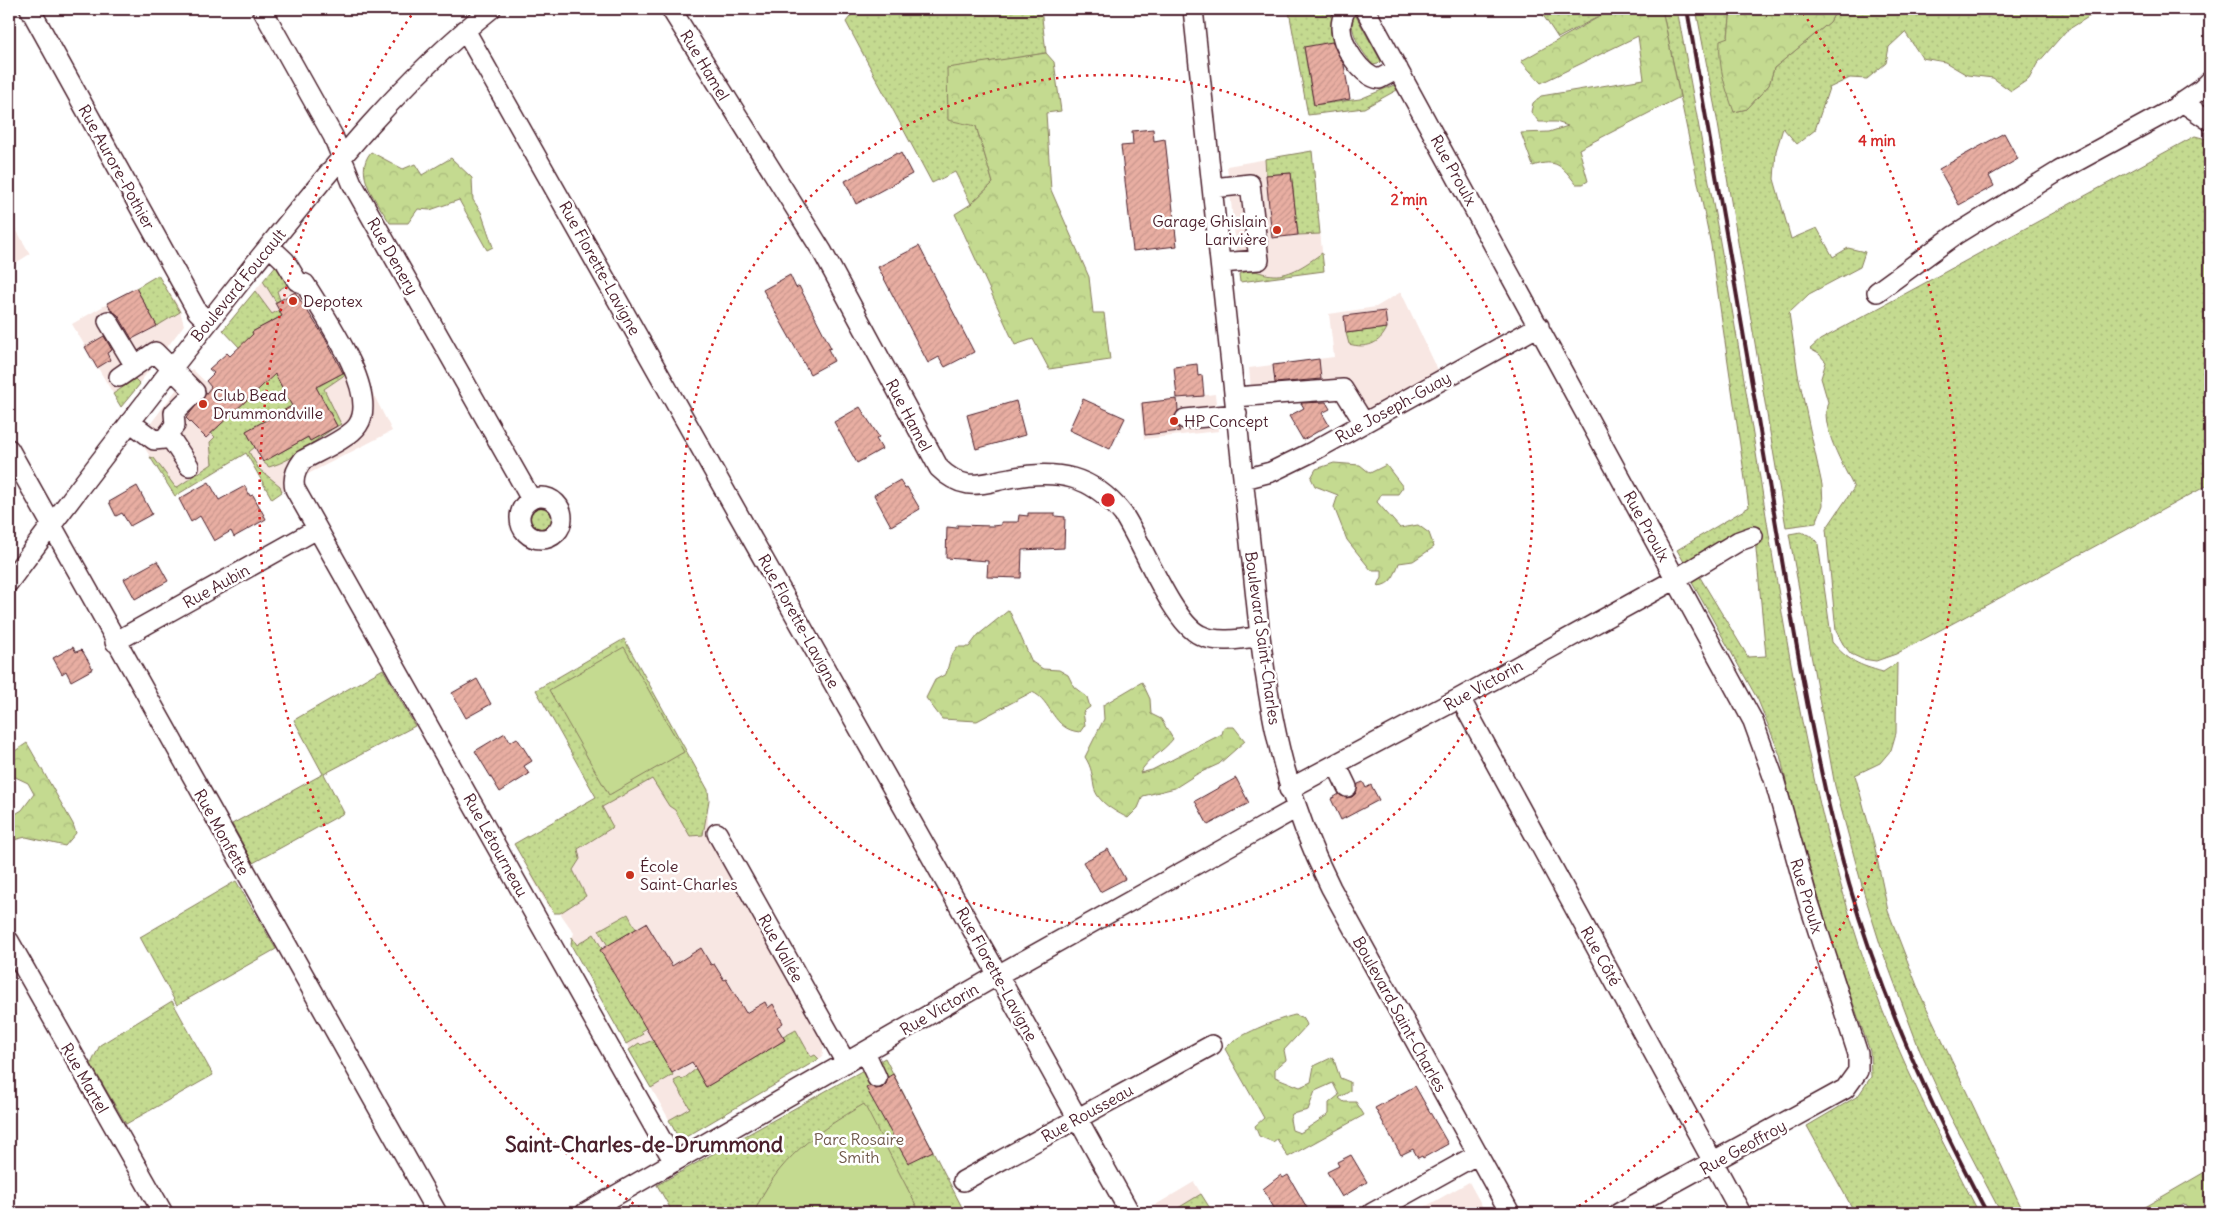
<svg xmlns="http://www.w3.org/2000/svg" width="2219" height="1222" font-family="Delius,sans-serif">
  <defs>
    <pattern id="grass-dots" width="8" height="8" patternUnits="userSpaceOnUse" patternTransform="scale(1.25)"><rect width="8" height="8" fill="#c4da90"/><path d="M2 2h.1M6 6h.1" fill="none" stroke="#aabb7c" stroke-width="1.8" stroke-linecap="round"/></pattern>
    <pattern id="forest-crowns" width="20" height="18" patternUnits="userSpaceOnUse" patternTransform="scale(1.25)"><rect width="20" height="18" fill="#c4da90"/><path d="M2 6a3 3 0 1 1 6 0M12 15a3 3 0 1 1 6 0" fill="none" stroke="#aabb7c"/></pattern>
    <pattern id="building-hatch" width="6" height="6" patternUnits="userSpaceOnUse" patternTransform="scale(1.25)"><rect width="6" height="6" fill="#e8aea2"/><path d="M-1 1l2-2M0 6l6-6M5 7l2-2" fill="none" stroke="#c8958c"/></pattern>
  </defs>
  <rect width="100%" height="100%" fill="#fff"/>
  <filter id="ink" filterUnits="userSpaceOnUse"><feTurbulence type="fractalNoise" baseFrequency=".02" numOctaves="2"/><feDisplacementMap in="SourceGraphic" scale="10" xChannelSelector="R" yChannelSelector="G"/><feConvolveMatrix kernelMatrix="1 2 1 2 8 2 1 2 1" color-interpolation-filters="sRGB"/></filter>
  <g filter="url(#ink)">
    <path fill="#f8e7e3" d="M1312 151 1324 271 1240 282 1227 166Z
      M9 217 30 254 9 267Z
      M289 249 338 324 392 431 302 477 272 499 246 453 175 496 139 439 192 369 215 391 256 365 223 330Z
      M158 275 179 307 184 325 121 407 72 324Z
      M1401 292 1439 372 1355 419 1343 399 1252 401 1249 368 1334 357 1329 314 1376 307Z
      M1215 394 1219 431 1144 439 1140 403Z
      M624 639 708 790V837L824 1046 822 1057 680 1139 573 949 571 942 574 933 560 913H554L548 907 514 844 596 797 536 690Z
      M1194 1182 1213 1213H1148L1147 1210Z
      M1469 1182 1486 1213H1414Z"/>
    <path fill="url(#grass-dots)" stroke="#877c5e" d="M856 9H1041L1046 53 947 69 976 126 993 183 971 204 955 172 932 183 846 22Z
      M1298 9H1339L1340 41 1304 48 1314 105 1360 99 1394 85 1397 90 1364 108 1308 115 1289 11Z
      M1352 9 1381 61 1378 64 1373 65C1359 48 1349 32 1352 9Z
      M1539 9H1613L1558 38Z
      M1662 9H1677C1704 155 1732 301 1755 447 1784 626 1810 809 1871 980 1900 1061 1940 1137 1979 1213H1855L1807 1126 1858 1096 1871 1077 1870 1051 1832 943 1793 811 1780 755 1758 700 1690 579 1698 574 1748 657 1766 656 1754 528H1747L1684 562 1677 550 1749 507 1711 245Z
      M1696 9H1731L1728 37 1734 112 1747 109 1769 85 1774 68 1830 22 1837 9H2101L2066 31 2037 64 2029 79 2011 91 1993 78 1967 75 1945 62 1922 58 1905 32 1889 47 1886 63 1867 79 1850 78 1829 88 1815 130 1797 144 1783 128 1776 151 1774 179 1791 239 1817 228 1833 257 1848 248 1865 252 1860 267 1809 294 1789 313 1798 374 1822 485 1823 505 1816 523 1786 527 1718 124Z
      M2195 136 2210 140V484L1896 654 1876 661 1862 659 1851 654 1843 644 1836 631 1826 529 1854 488C1844 466 1819 426 1828 402L1821 378 1826 362 1819 354 1810 349 1820 340Z
      M1312 151 1320 234 1298 235 1291 173 1266 175 1265 159Z
      M1322 253 1324 271 1240 282 1239 274C1256 267 1258 274 1273 275 1291 276 1308 263 1322 253Z
      M277 264 290 283 277 291 280 300 276 302 263 281Z
      M158 275 180 312 157 326 136 288Z
      M255 291 272 314 279 310 291 333 287 335 278 318 252 332 292 406 246 431 255 447 249 452 259 469 280 486 282 492 272 499 246 453 175 496 150 457 154 458 176 488 212 464 210 442 215 437 211 433 265 383 256 365 223 330Z
      M1387 328C1380 344 1366 349 1349 344L1346 333Z
      M296 344 319 386 346 371 347 367 346 374 324 389 341 424C315 438 298 459 269 467L263 462 308 437 310 441 337 426 294 346Z
      M135 379 140 384 121 407 113 394Z
      M530 518a11 11 0 1 1 22 0a11 11 0 1 1-22 0Z
      M1801 532 1813 537 1818 544 1832 642C1848 661 1859 665 1883 672L1897 663 1896 733 1891 750 1880 763 1855 775 1874 844 1888 911 1921 996 2024 1213H2001L1947 1110 1920 1051 1881 947 1864 893 1835 786 1789 534Z
      M624 639 708 790 709 800 703 835 690 836 675 810 669 806 652 779 602 807 613 827 578 849 580 859 573 870 586 896 560 913H554L514 844 596 797 536 690Z
      M383 669 415 726 324 774 344 813 253 863 232 824 323 774 294 720Z
      M236 881 276 949 177 1005 140 937Z
      M628 914 636 929 608 946 599 930Z
      M594 934 646 1028 641 1031 643 1034 626 1044 571 945 572 937 577 945Z
      M172 1001 213 1075 126 1124 91 1064 100 1045Z
      M796 1030 811 1057 815 1055 819 1059 684 1138 678 1137 669 1120 690 1108 674 1081 680 1078 682 1080 696 1069 706 1087 785 1040 783 1037Z
      M653 1040 673 1075 651 1088 629 1050 639 1043 641 1045Z
      M885 1058 965 1213H673L657 1185Z
      M1201 1194 1213 1213H1170Z"/>
    <path fill="url(#forest-crowns)" stroke="#877c5e" fill-rule="evenodd" d="M1613 9H1662L1680 97 1579 149 1588 181 1583 184H1576C1562 166 1556 158 1533 166L1521 133 1549 132 1568 126 1556 122H1539L1531 112 1533 103 1541 96 1644 79 1638 36 1541 83 1521 61Z
      M1731 9H1837L1830 22 1774 68 1769 85 1747 109 1734 112C1725 87 1718 67 1720 40L1728 37Z
      M1046 53 1054 62 1061 111 1046 113 1051 190 1089 277 1093 313H1104L1110 360 1049 369 1033 339 1015 345 955 214 971 204 993 183 976 126 948 120 947 68Z
      M371 152 403 169 415 164 422 175 451 158 472 178 473 200 481 212 493 247 487 250 459 200 430 210 418 209 408 223H390C378 203 352 174 371 152Z
      M1334 463 1360 465 1370 473 1386 465 1403 487 1398 494H1381L1377 502 1400 528 1418 525 1429 533 1434 547 1413 561 1399 563C1395 574 1392 585 1378 586L1382 577V570H1371L1347 540 1334 507 1338 495 1315 486 1311 478 1316 469Z
      M1009 610 1032 662 1043 669 1059 670 1068 675 1074 687 1087 697 1090 707 1083 712 1085 725 1080 732C1052 730 1052 700 1032 692L977 721 942 719 926 698 935 680 946 674 951 656 957 647H969L978 635Z
      M1142 682 1150 699 1151 714 1161 719 1173 739C1163 752 1147 759 1140 773L1152 770 1222 734 1224 727H1234L1245 741 1219 764 1197 774 1175 788 1143 796 1138 808 1128 818C1116 812 1097 802 1094 787 1092 775 1092 768 1085 757L1104 719 1103 705Z
      M27 743 73 824 76 833 65 846 26 837 9 841V818L22 810 34 794 28 783 9 774V755Z
      M1295 1015 1304 1018 1307 1025 1284 1050 1286 1060 1275 1069V1077L1300 1087 1311 1082 1314 1066 1333 1057 1340 1078 1350 1082V1091L1339 1098 1344 1102H1356L1364 1115 1288 1157 1277 1139 1273 1142 1259 1136 1255 1126 1264 1118 1225 1049C1236 1035 1278 1019 1295 1015ZM1333 1083 1339 1095 1329 1103V1114L1300 1133 1292 1130 1290 1119 1292 1114 1308 1110 1315 1091Z
      M2210 1169V1213H2191L2185 1204 2168 1213H2134Z"/>
    <path fill="#c4da90" stroke="#877c5e" d="M624 647 684 752 609 795 549 690Z
      M864 1104 920 1213H754C776 1160 816 1132 864 1104Z"/>
    <path fill="url(#building-hatch)" stroke="#4a1f2b" d="M1332 42 1344 65 1350 99 1314 105 1304 47Z
      M1153 129 1154 141 1165 139 1177 246 1133 251 1121 146 1133 145 1132 131Z
      M2004 133 2018 159 1989 176 1994 186 1959 205 1939 169Z
      M897 153 898 155 901 153 912 174 856 204 845 181Z
      M1291 173 1298 235 1272 238 1266 175Z
      M919 246 974 352 945 367 939 357 928 363 878 267Z
      M790 275 796 288 799 286 810 307 831 348 828 349 834 361 810 374 763 290Z
      M136 288 157 326 132 339 118 315 111 310 107 303Z
      M295 292 325 338 343 373 316 387 337 426 310 441 308 437 263 462 246 431 292 406 275 374 206 438 186 418 211 387 206 381 214 373 209 369 227 353 230 356 253 334 252 332 282 316 275 303Z
      M1385 311 1387 328 1346 333 1344 316Z
      M104 336 112 350 107 353 110 360 97 368 85 347Z
      M1319 359 1321 379 1275 383 1273 365Z
      M1197 364 1198 376 1202 375 1204 396 1177 398 1174 367Z
      M1083 399 1125 418 1110 449 1069 430Z
      M1177 399 1178 410 1174 421 1180 431 1145 435 1142 403Z
      M1016 401 1025 435 976 449 967 415Z
      M1326 402 1330 409 1322 413 1329 425 1303 440 1289 416 1304 408 1301 403Z
      M860 407 879 437 876 439 882 449 857 463 834 422Z
      M900 480 905 488 907 487 920 509 891 526 874 495Z
      M209 482 219 500 245 486 250 496 253 495 266 519 234 537 231 531 214 541 200 516 191 522 179 499Z
      M137 486 152 514 130 526 122 513 116 516 109 502Z
      M1028 513H1055V516L1065 517 1064 548 1022 550 1021 578 987 577 988 561 946 558 947 527 957 528V525L992 526 1001 525V522H1018L1019 515 1028 516Z
      M157 561 168 581 135 599 124 579Z
      M73 647 76 652 81 650 83 652 93 669 71 681 66 671 62 674 53 658Z
      M477 679 491 704 466 718 452 693Z
      M505 733 510 742 517 738 532 761 524 766 529 774 500 792 475 751Z
      M1236 778 1249 803 1208 825 1195 801Z
      M1363 782 1366 788 1371 785 1379 800 1341 820 1331 799 1339 794 1346 798 1352 797 1356 793 1358 784Z
      M1108 849 1125 879 1100 892 1083 862Z
      M646 923 672 966 701 948 711 965 714 964 724 980 726 979 746 1013 765 1002 768 1008 773 1004 783 1023 777 1027 785 1040 706 1087 692 1062 672 1073 600 950Z
      M893 1074 933 1151 908 1163 866 1088 870 1086 876 1089 882 1088 886 1084 888 1077Z
      M1415 1086 1448 1144 1423 1158 1422 1156 1418 1158 1413 1149 1401 1155 1375 1108Z
      M1351 1155 1367 1182 1342 1197 1327 1172 1339 1166 1337 1162Z
      M1281 1175 1283 1178 1288 1175 1310 1213H1277L1263 1189Z"/>
    <g fill="none" stroke-linecap="round" stroke-linejoin="round">
      <g stroke="#4a1f2b" stroke-width="22">
        <path id="minor" d="M30 9 197 311 208 322
          M262 9 333 136 352 183 531 499
          M671 9 822 251 939 468C947 476 956 482 968 484 981 486 997 480 1010 478 1057 469 1092 475 1123 514 1142 542 1172 622 1200 635 1217 644 1242 639 1260 636
          M1193 9 1260 636C1272 730 1288 803 1331 888L1510 1213
          M1346 9C1343 15 1341 21 1341 28 1341 45 1361 76 1379 79L1398 69
          M1365 9 1753 721 1774 779 1808 900 1858 1054V1071L1845 1089 1619 1213
          M465 30 998 975 1130 1213
          M2182 102 2210 121
          M1213 188 1250 184 1259 260 1221 263
          M269 246 285 261 297 281 305 284C322 312 380 392 358 425 350 438 317 452 303 460 296 469 292 478 295 489L674 1162
          M1877 292 1955 235 2059 171 2171 110 2202 89 2210 81
          M108 321 135 366
          M119 377 155 352 195 392 174 413 175 425 164 439 154 440 130 422
          M1235 397 1343 389 1364 423
          M1185 419 1237 414
          M169 436 189 466
          M9 449 437 1213
          M1244 479 1271 472 1310 453 1539 326
          M520 518a21 21 0 1 1 42 0a21 21 0 1 1-42 0Z
          M9 582C88 475 170 370 253 266 326 175 399 82 491 9
          M115 642 317 529
          M1460 698 1741 1213
          M1336 764 1347 787
          M1289 789 1460 698 1676 579 1739 541 1753 536
          M717 833 846 1063
          M9 941 163 1213
          M865 1052 877 1078
          M963 1181 1212 1045
          M585 1213 998 975 1295 809
          M1372 1213 1478 1154"/>
      </g>
      <use href="#minor" stroke="#fff" stroke-width="19"/>
      <path stroke="#4a1f2b" stroke-width="4" d="M1687 9C1714 163 1741 318 1767 472 1791 610 1811 750 1849 884 1882 999 1931 1108 1987 1213"/>
    </g>
  </g>
  <g fill="none" stroke="#d62828" stroke-width="2.5" stroke-dasharray="2.5 5">
    <circle cx="1108" cy="500" r="425"/>
    <path d="M646 1212A849 849 0 0 1 413 13M1803 13A849 849 0 0 1 1570 1212"/>
  </g>
  <g fill="#c8321e" stroke="#fff" stroke-width="2">
    <circle cx="1277" cy="230" r="5"/>
    <circle cx="293" cy="301" r="5"/>
    <circle cx="203" cy="404" r="5"/>
    <circle cx="1174" cy="421" r="5"/>
    <circle cx="630" cy="875" r="5"/>
  </g>
  <g text-anchor="middle" stroke-width="5" stroke-linejoin="round" paint-order="stroke">
    <g font-size="16" fill="#4a1f2b" stroke="#fff">
      <text transform="translate(705 65) rotate(59)" y="6">Rue Hamel</text>
      <text transform="translate(117 167) rotate(61)" y="6">Rue Aurore-Pothier</text>
      <text transform="translate(1454 170) rotate(61)" y="6">Rue Proulx</text>
      <text transform="translate(393 256) rotate(60)" y="6">Rue Denery</text>
      <text transform="translate(600 268) rotate(61)" y="6">Rue Florette-Lavigne</text>
      <text transform="translate(238 285) rotate(-51)" y="6">Boulevard Foucault</text>
      <text transform="translate(1393 407) rotate(-29)" y="6">Rue Joseph-Guay</text>
      <text transform="translate(909 415) rotate(62)" y="6">Rue Hamel</text>
      <text transform="translate(1647 526) rotate(61)" y="6">Rue Proulx</text>
      <text transform="translate(216 586) rotate(-29)" y="6">Rue Aubin</text>
      <text transform="translate(799 621) rotate(61)" y="6">Rue Florette-Lavigne</text>
      <text transform="translate(1263 638) rotate(82)" y="6">Boulevard Saint-Charles</text>
      <text transform="translate(1483 685) rotate(-29)" y="6">Rue Victorin</text>
      <text transform="translate(222 832) rotate(61)" y="6">Rue Monfette</text>
      <text transform="translate(496 845) rotate(61)" y="6">Rue Létourneau</text>
      <text transform="translate(1807 896) rotate(73)" y="6">Rue Proulx</text>
      <text transform="translate(781 948) rotate(61)" y="6">Rue Vallée</text>
      <text transform="translate(1601 956) rotate(61)" y="6">Rue Côté</text>
      <text transform="translate(997 974) rotate(61)" y="6">Rue Florette-Lavigne</text>
      <text transform="translate(939 1009) rotate(-30)" y="6">Rue Victorin</text>
      <text transform="translate(1400 1014) rotate(61)" y="6">Boulevard Saint-Charles</text>
      <text transform="translate(85 1078) rotate(60)" y="6">Rue Martel</text>
      <text transform="translate(1087 1113) rotate(-29)" y="6">Rue Rousseau</text>
      <text transform="translate(1743 1147) rotate(-29)" y="6">Rue Geoffroy</text>
    </g>
    <g font-size="16" fill="#4a1f2b" stroke="#fff" text-anchor="start">
      <text x="1267" y="227" text-anchor="end">Garage Ghislain<tspan x="1267" dy="18">Larivière</tspan></text>
      <text x="303" y="307">Depotex</text>
      <text x="213" y="401">Club Bead<tspan x="213" dy="18">Drummondville</tspan></text>
      <text x="1184" y="427">HP Concept</text>
      <text x="640" y="872">École<tspan x="640" dy="18">Saint-Charles</tspan></text>
    </g>
    <g font-size="16" fill="#6f5749" stroke="#fff">
      <text x="859" y="1145">Parc Rosaire<tspan x="859" dy="18">Smith</tspan></text>
    </g>
    <g font-size="21" font-weight="bold" fill="#4a1f2b" stroke="#fff">
      <text x="644" y="1152">Saint-Charles-de-Drummond</text>
    </g>
  </g>
  <circle cx="1108" cy="500" r="8" fill="#d62828" stroke="#fff" stroke-width="2.5"/>
  <g font-size="15" text-anchor="middle" font-weight="bold" fill="#d62828" stroke="#fff" stroke-width="5" stroke-linejoin="round" paint-order="stroke">
    <text x="1877" y="146">4 min</text>
    <text x="1409" y="205">2 min</text>
  </g>
  <rect width="2219" height="1222" fill="none" stroke="#fff" stroke-width="30"/>
  <rect x="15" y="15" width="2189" height="1192" fill="none" stroke="#4a1f2b" stroke-width="2" filter="url(#ink)"/>
</svg>
